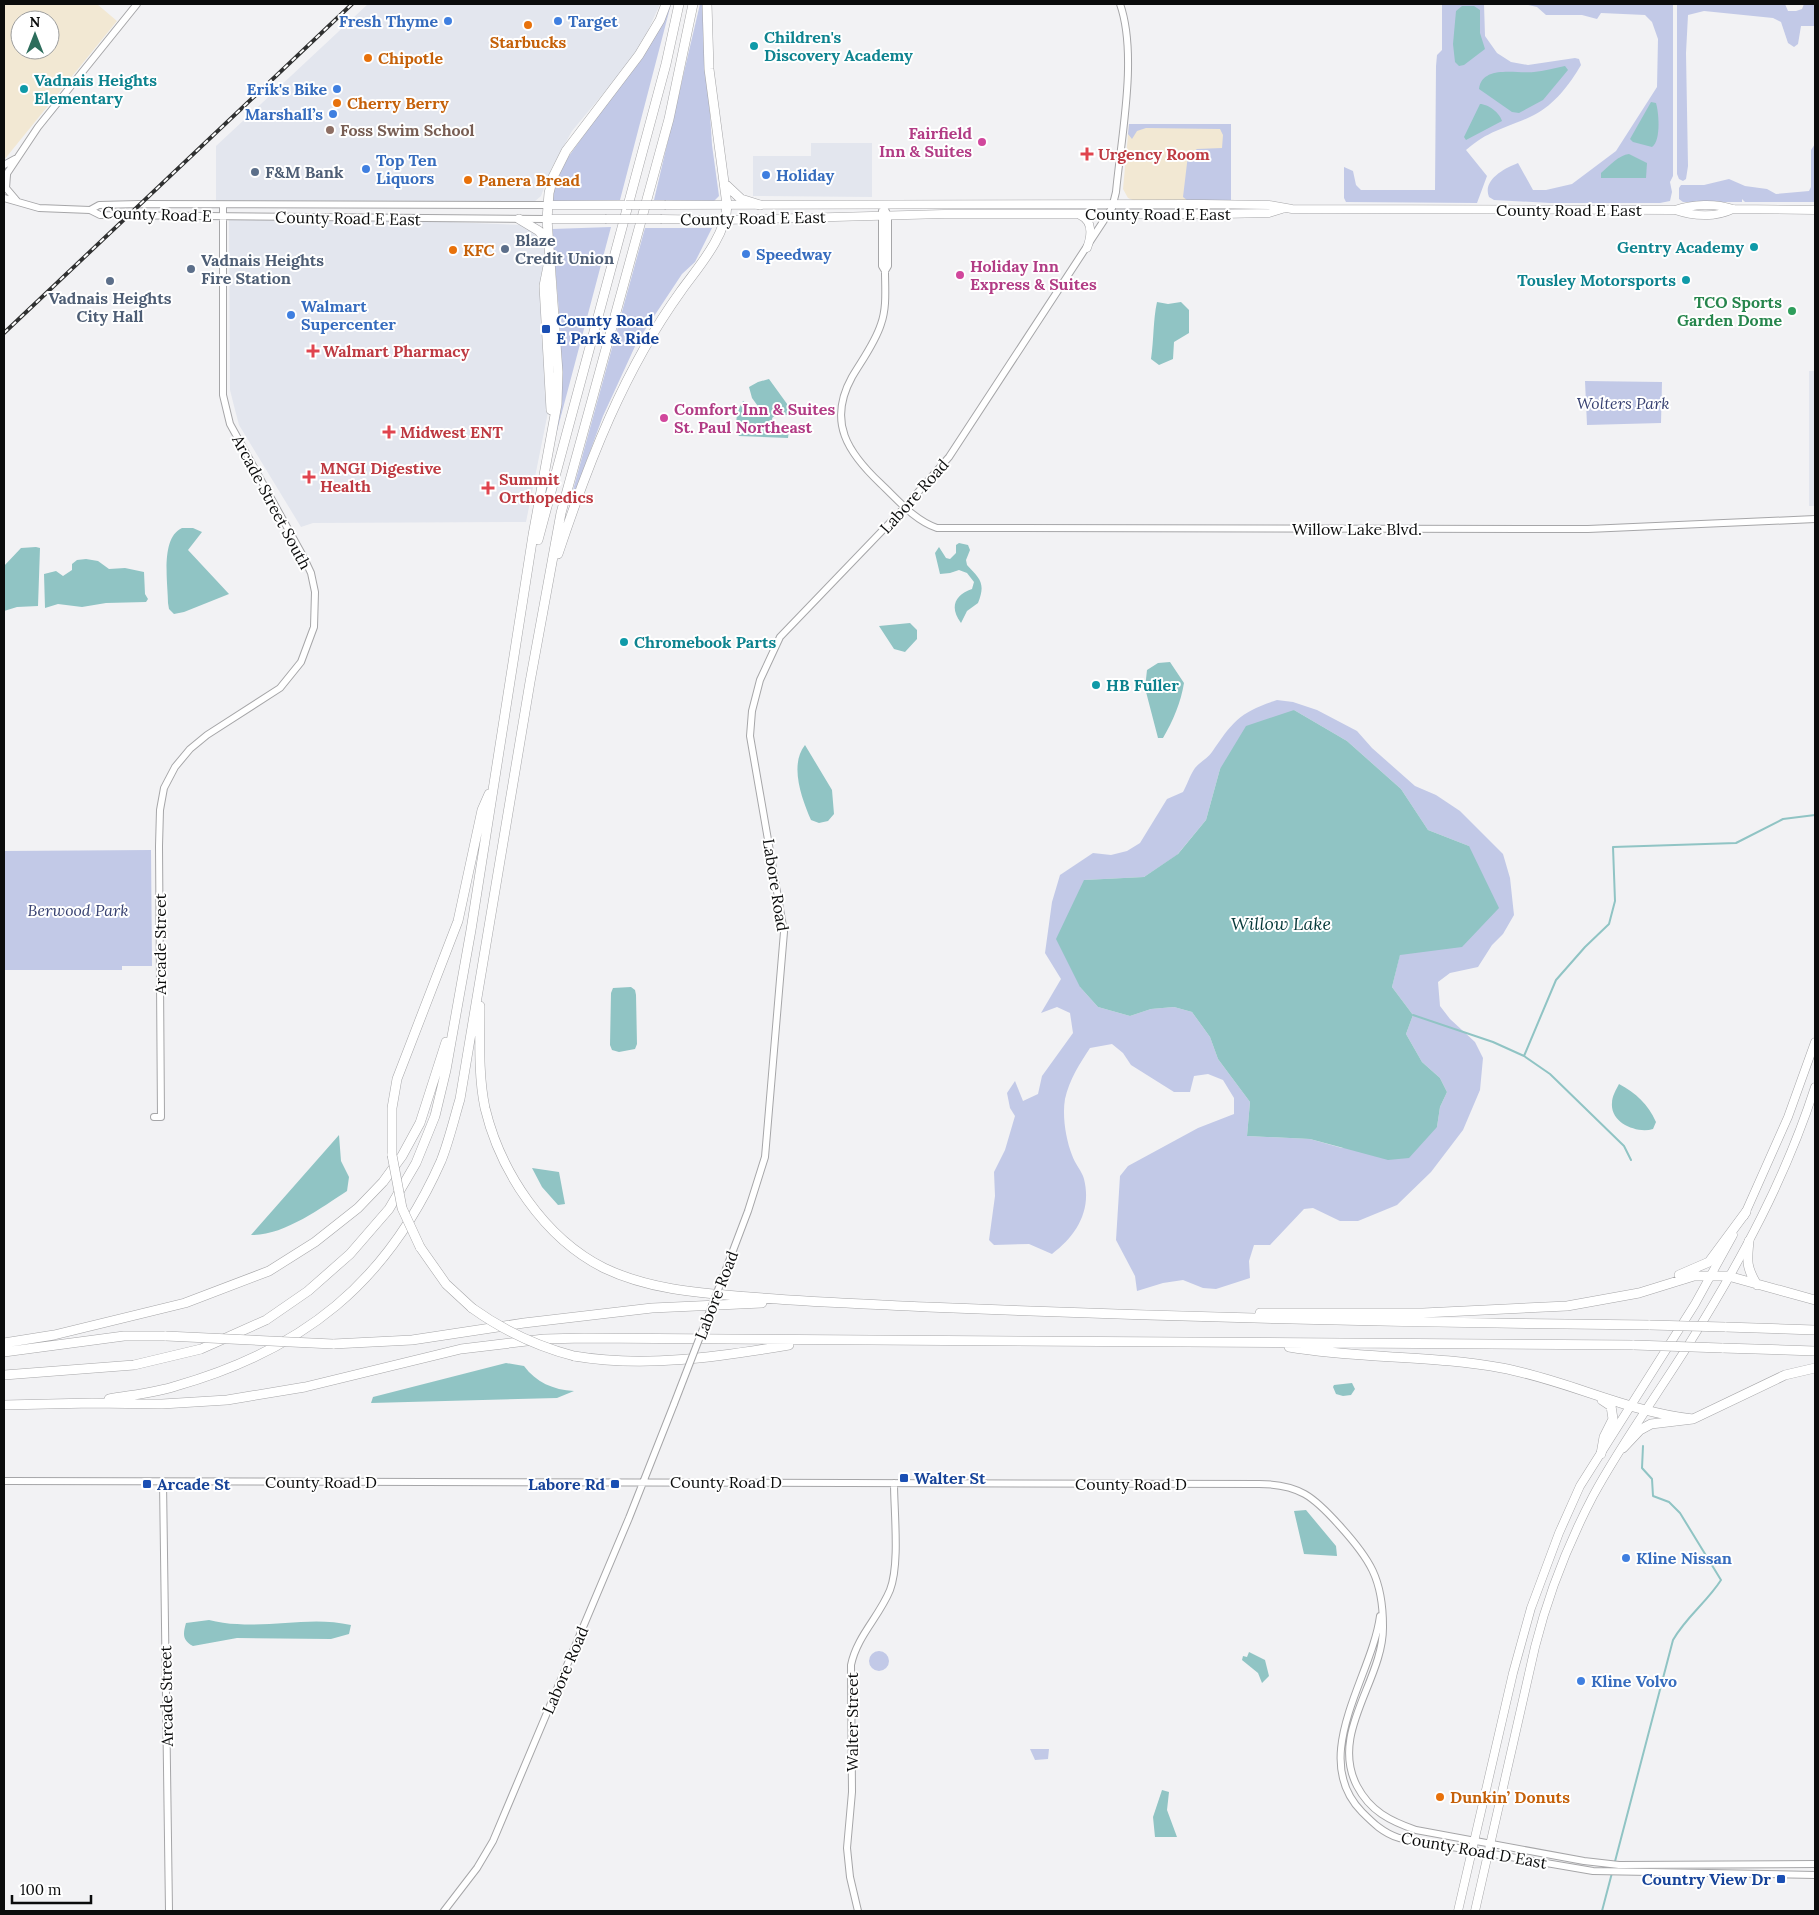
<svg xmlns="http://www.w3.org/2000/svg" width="1819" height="1915" font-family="Lora,serif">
  <rect width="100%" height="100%" fill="#f2f2f4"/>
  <path fill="#e3e6ee" d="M368 4H660L646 35 632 59 572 131 551 169 541 196 534 202H216V146Z
    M811 143H872V197L753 196V156H811Z
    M229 213 523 225 534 231 544 243 545 249 546 268 540 291 550 402 526 522 313 523 301 527 239 425 234 406 230 390Z
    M1809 371H1815V506H1809Z"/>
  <path fill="#f2e8d3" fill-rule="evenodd" d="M4 4H97L117 21 4 160ZM20 20H50V50H20Z
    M1129 124H1231V201H1135L1128 198 1123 189Z"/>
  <path fill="#c2c9e7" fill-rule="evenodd" d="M671 4 620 200 554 201 552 198 555 184 564 163 658 31Z
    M700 4H703L712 145 719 196 714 201 654 200Z
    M1442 4H1484L1485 36 1497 53 1511 62 1528 65 1575 58 1579 59 1581 65C1570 84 1554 105 1534 115 1508 128 1490 129 1466 150L1487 176 1477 203 1346 202 1344 198V167L1353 171 1356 185 1361 190H1435L1436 66 1437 55 1442 50Z
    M1524 4H1673V176L1670 182 1672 192 1670 201 1660 203H1550L1494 200 1489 197C1482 180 1505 168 1518 163L1533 190H1546L1572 184 1616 151 1657 87 1658 39 1652 22 1645 15 1601 13 1597 19 1582 15H1546L1537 7Z
    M1677 4H1785L1788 11H1796L1802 9 1804 4H1815V26H1801L1798 44 1794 47 1788 43 1781 22 1773 18 1704 11 1688 15 1686 53 1688 166 1686 179 1683 181 1679 179 1677 174Z
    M1129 124H1231V201H1188L1183 197 1188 155 1197 149 1222 148 1223 135 1220 129 1146 128 1137 131 1132 139 1128 134Z
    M1815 144V202H1745L1742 199V202H1683L1679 199V188L1681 185H1704L1729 179 1745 186 1767 189 1776 194 1809 191 1811 187V150Z
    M611 227 557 431 555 432 559 376V312L552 229Z
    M645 228H712L695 262 682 274 637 342 603 416 576 490H573Z
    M1585 381 1662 382 1661 423 1587 425Z
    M1277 700 1293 702 1317 710 1357 731 1372 748 1415 786 1436 795 1460 811 1503 854 1510 878 1514 915 1503 934 1492 945 1478 967 1450 973 1438 982 1440 1006 1450 1019 1475 1042 1483 1058 1480 1090 1463 1130 1431 1172 1397 1205 1358 1221H1340L1313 1208 1304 1209 1270 1245H1254L1249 1261 1250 1278 1216 1289 1203 1288 1183 1280 1163 1283 1137 1291 1135 1276 1116 1240 1120 1176 1128 1166 1198 1128 1234 1114V1098L1223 1080 1208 1074 1194 1076 1190 1092H1174L1131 1065 1123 1053 1112 1044 1090 1048C1080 1063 1069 1080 1065 1099 1062 1116 1066 1140 1072 1155 1075 1164 1082 1171 1084 1179 1092 1211 1076 1236 1052 1254L1029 1244 994 1245 989 1240 995 1196 994 1172 1005 1150 1015 1116 1010 1108 1007 1093 1015 1081 1023 1101 1038 1094 1042 1076 1073 1033 1070 1013 1057 1007 1041 1013 1061 979 1045 953 1052 902 1060 875 1093 853 1111 855 1127 851 1140 843 1167 799 1183 792C1187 785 1190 775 1195 768 1200 762 1208 758 1212 752 1233 721 1240 712 1277 700ZM1294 710 1347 741 1401 789 1428 830 1469 846 1413 951 1400 954 1392 987 1413 1015 1406 1034 1422 1062 1440 1078 1447 1092 1440 1107 1437 1127 1342 1148 1310 1139 1247 1136 1250 1102 1218 1059 1210 1037 1192 1012 1174 1007 1151 1009 1130 1016 1098 1007 1080 987 1084 880 1144 877 1177 855 1206 820 1220 769Z
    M151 850 152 966H122V970H4V851Z
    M869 1661a10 10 0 1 1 20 0a10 10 0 1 1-20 0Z
    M1030 1749H1049L1048 1759 1035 1760Z"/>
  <path fill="#90c4c4" d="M1462 6H1474L1480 10V33L1485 49 1464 65 1459 66 1455 62 1453 44 1456 11Z
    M1565 66 1568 70 1543 100 1519 113 1512 112 1479 89C1482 64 1518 74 1534 72 1544 71 1554 68 1565 66Z
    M1651 102 1656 103C1659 113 1661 141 1652 147L1633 142 1630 139Z
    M1480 104C1488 104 1500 113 1502 121L1466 140 1464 137Z
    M1629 154 1647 163 1646 178H1601V173C1609 166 1619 155 1629 154Z
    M1157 302 1168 304 1181 302 1189 310V333L1174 342 1173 359 1159 365 1151 359C1154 339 1153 320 1157 302Z
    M769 379 790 408 789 415H776L772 418 774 424 789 430 788 438 739 436C734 425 736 412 743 401L747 404 748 413 755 414 760 409 752 398 749 387 758 382Z
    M182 528H193L202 532 188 550 229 594 184 612 174 614 169 609 168 603C168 583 160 538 182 528Z
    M959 543 968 545 970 550 966 560 967 565C980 579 986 583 978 603L967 611 961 623C949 607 955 595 972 589L974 582 967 573 959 570 950 573 940 574 935 553 939 547 946 558 950 559 956 553V545Z
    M36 547 40 548 38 606 17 607 4 611V566L21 548Z
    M86 559 98 561 109 569 125 568 144 572 145 594 148 599 146 602 106 603 82 607 58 604 45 608 44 574 56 571 63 576 72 570V564L77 560Z
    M910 623 917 630V639L905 652 894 649 879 626Z
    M1170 662 1184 683C1181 702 1173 721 1163 738H1158L1145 688 1147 670 1158 663Z
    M1294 710 1347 741 1401 789 1428 830 1469 846 1499 908 1462 947 1400 955 1392 987 1413 1015 1406 1034 1422 1062 1440 1078 1447 1092 1440 1107 1437 1127 1409 1158 1388 1160 1310 1139 1247 1136 1250 1102 1218 1059 1210 1037 1192 1012 1174 1007 1151 1009 1130 1016 1098 1007 1080 987 1056 939 1084 880 1144 877 1178 854 1206 820 1220 769 1246 726Z
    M805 745 832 790 834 814 828 821 819 823 811 820C802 799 789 765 805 745Z
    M631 987 635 990 636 995 637 1044 635 1049 619 1052 612 1050 610 1045 611 993 613 988Z
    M1619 1084C1636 1093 1648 1104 1656 1122L1653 1129C1637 1134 1610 1123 1612 1103 1612 1096 1616 1090 1619 1084Z
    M339 1135 341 1161 349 1177 347 1191C321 1208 283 1236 251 1235Z
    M532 1168 559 1172 565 1204 558 1205 542 1187Z
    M506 1363 524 1366C536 1382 553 1390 574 1391L557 1398 371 1403 373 1397Z
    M1352 1383 1355 1389 1351 1395 1343 1396 1336 1394 1333 1387 1334 1385Z
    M1306 1510 1336 1546 1337 1556 1304 1554 1294 1511Z
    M209 1620C218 1622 228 1624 237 1624 275 1627 313 1616 351 1625L349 1634 331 1639 237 1638 193 1646C182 1640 183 1634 186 1623Z
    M1249 1652 1265 1660 1269 1676 1262 1683 1258 1673 1242 1660 1243 1656 1247 1657Z
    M1162 1790 1169 1792 1167 1810 1177 1837H1155L1153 1817Z"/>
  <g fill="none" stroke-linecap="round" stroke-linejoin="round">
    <path stroke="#90c4c4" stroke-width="2" d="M1413 1015 1493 1042 1524 1056 1550 1074 1624 1146 1631 1160
      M1524 1056 1556 980 1585 947 1609 924 1615 901 1613 847 1736 843 1783 819 1815 815
      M1602 1911 1673 1640C1686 1617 1707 1602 1721 1580L1680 1513 1669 1502 1653 1496 1652 1479 1642 1468 1643 1446"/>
    <g stroke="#a6a6a8" stroke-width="8">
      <path id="minor" d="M4 165 15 159
        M7 175 6 188 17 201
        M4 178 38 127 137 4
        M4 198 39 208 90 210 100 215 547 219
        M883 205 888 216V266L885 271C885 289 887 307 881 324 875 343 862 360 852 377 827 422 848 453 881 484 898 500 914 520 937 528L1588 529 1815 519
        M90 210 99 205 139 204 548 205
        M882 211V266L885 271
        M154 1117H161L159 846 160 810 164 788 175 767 190 749 207 735 280 688 301 662 314 627 315 592 311 573 303 556 230 424 223 395V205
        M723 1277 748 1211 765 1157 784 932 750 736 752 711 760 680 780 637 905 507 949 457 1112 208 1116 192C1121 138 1138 55 1120 4
        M4 1481 1259 1484C1299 1484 1314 1497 1339 1525 1370 1559 1383 1579 1383 1626 1384 1680 1329 1732 1357 1786 1370 1811 1390 1821 1416 1830L1584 1861 1619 1865 1815 1864
        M163 1482 169 1911
        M1380 1616C1372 1677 1308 1757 1362 1812 1373 1823 1383 1833 1399 1838L1593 1871 1815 1875
        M444 1911 477 1868 493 1841 629 1518 674 1404
        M858 1911 850 1877 847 1848 852 1792 851 1665C857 1636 879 1617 890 1590 900 1564 894 1512 894 1483"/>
    </g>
    <g stroke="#a6a6a8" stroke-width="9">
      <path id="major" d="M548 205H626
        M666 205 1203 204 1269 205 1292 209 1675 210C1693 216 1715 218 1733 209
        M1675 210C1693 204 1715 203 1733 209L1815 210
        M1080 215C1094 221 1091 237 1087 248
        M547 219H605
        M662 219 725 220 944 214H1222L1269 213 1282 209
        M1744 1216 1788 1117 1815 1042
        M1458 1911 1513 1673 1531 1608 1559 1533 1580 1486 1695 1304 1733 1235
        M1475 1911 1535 1647C1548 1595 1568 1544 1593 1496 1622 1442 1660 1391 1692 1339 1742 1259 1786 1177 1815 1087"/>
    </g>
    <g stroke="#a6a6a8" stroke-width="10">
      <path id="highway" d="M725 184 741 199 760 205
        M519 219 539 231 549 244
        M548 266 544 286 551 410
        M538 540 666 64 679 4
        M558 554C589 461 624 370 681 291 699 266 726 236 727 205L709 69 707 4
        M480 1006C480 1039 478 1075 485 1108 500 1171 544 1238 604 1268 650 1290 700 1293 750 1297 809 1302 868 1304 927 1307 1168 1317 1409 1323 1650 1325
        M392 1155V1108L397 1079 458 921 482 810 489 794
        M1749 1241C1747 1261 1746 1267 1757 1285
        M420 1247 446 1284 472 1308
        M1679 1275 1709 1262 1746 1212
        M1260 1313H1423L1567 1306 1639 1293 1694 1276H1728L1815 1300
        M1725 1327 1815 1330
        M4 1343 54 1335 185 1303 269 1271 315 1242 358 1208 383 1182 402 1156 420 1123 446 1042
        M333 1344 412 1340 524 1323 652 1308 762 1303
        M1289 1347C1359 1359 1434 1355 1502 1368 1567 1380 1627 1412 1693 1419
        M1722 1348 1815 1351
        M4 1352 124 1336H166
        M574 1356C644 1368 719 1357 789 1345
        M4 1375 134 1365 201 1349 266 1320 308 1291 350 1254 389 1209 416 1163 435 1116 446 1070 471 930 533 535 557 404 558 372 547 219 549 193 553 177 566 151 639 55 660 20 666 4
        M109 1399C131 1395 155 1393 176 1386 303 1350 387 1283 441 1161 449 1141 454 1119 460 1099L530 682 561 513 669 119 693 4
        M4 1405 92 1403 162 1404 227 1400 305 1387 461 1349 544 1339 584 1338 1634 1345
        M1623 1448 1640 1430 1651 1424 1693 1419 1785 1375 1815 1368
        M1601 1454 1604 1437 1613 1419 1611 1406 1602 1400"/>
    </g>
    <use href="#minor" stroke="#fff" stroke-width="6"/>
    <use href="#major" stroke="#fff" stroke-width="8"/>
    <use href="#highway" stroke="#fff" stroke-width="9"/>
    <g stroke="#2f3030" stroke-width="4">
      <path id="rail" d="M4 333 352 4"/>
    </g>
    <use href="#rail" stroke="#fff" stroke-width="2" stroke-dasharray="5.5" stroke-linecap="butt"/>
    <g stroke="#a6a6a8" stroke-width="8" stroke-linecap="butt">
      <path id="minor-bridge" d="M674 1404 723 1277"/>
    </g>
    <g stroke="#a6a6a8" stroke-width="9" stroke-linecap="butt">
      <path id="major-bridge" d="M626 205H666
        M605 219H662"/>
    </g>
    <g stroke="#a6a6a8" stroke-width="10" stroke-linecap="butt">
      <path id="highway-bridge" d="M392 1155 402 1208 420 1247
        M472 1308C504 1331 536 1346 574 1356
        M1650 1325 1725 1327
        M166 1336 333 1344
        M1634 1345 1722 1348"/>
    </g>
    <use href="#minor-bridge" stroke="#fff" stroke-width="6"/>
    <use href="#major-bridge" stroke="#fff" stroke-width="8"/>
    <use href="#highway-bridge" stroke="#fff" stroke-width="9"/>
  </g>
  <g fill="#3f7fe0" stroke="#fff" stroke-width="2">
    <circle cx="448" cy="21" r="5"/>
    <circle cx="558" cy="21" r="5"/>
    <circle cx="337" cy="89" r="5"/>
    <circle cx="333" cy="114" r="5"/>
    <circle cx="366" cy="169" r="5"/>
    <circle cx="766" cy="175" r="5"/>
    <circle cx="746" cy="254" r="5"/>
    <circle cx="291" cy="315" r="5"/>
    <circle cx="1626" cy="1558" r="5"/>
    <circle cx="1581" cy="1681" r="5"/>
  </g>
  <g fill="#e8710a" stroke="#fff" stroke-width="2">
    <circle cx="528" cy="25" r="5"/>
    <circle cx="368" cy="58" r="5"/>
    <circle cx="337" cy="103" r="5"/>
    <circle cx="468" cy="180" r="5"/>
    <circle cx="453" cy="250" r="5"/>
    <circle cx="1440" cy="1797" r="5"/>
  </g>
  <g fill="#0f9aa8" stroke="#fff" stroke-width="2">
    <circle cx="754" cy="46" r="5"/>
    <circle cx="24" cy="89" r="5"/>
    <circle cx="1754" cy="247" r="5"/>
    <circle cx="1686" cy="280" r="5"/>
    <circle cx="624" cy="642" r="5"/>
    <circle cx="1096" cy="685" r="5"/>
  </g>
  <circle fill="#8d6e63" stroke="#fff" stroke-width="2" cx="330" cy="130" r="5"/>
  <g fill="#d1479c" stroke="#fff" stroke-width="2">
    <circle cx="982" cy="142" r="5"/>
    <circle cx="960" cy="275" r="5"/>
    <circle cx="664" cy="418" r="5"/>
  </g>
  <g fill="#e0444e" stroke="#fff" stroke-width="2">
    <path d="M1084.5 146.5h5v5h5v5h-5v5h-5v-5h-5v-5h5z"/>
    <path d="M310.5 343.5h5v5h5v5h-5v5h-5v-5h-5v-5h5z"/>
    <path d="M386.5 424.5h5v5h5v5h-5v5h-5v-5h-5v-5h5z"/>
    <path d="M306.5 469.5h5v5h5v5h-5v5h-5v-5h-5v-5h5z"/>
    <path d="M485.5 480.5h5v5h5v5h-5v5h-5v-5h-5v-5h5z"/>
  </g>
  <g fill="#5c6f8a" stroke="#fff" stroke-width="2">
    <circle cx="255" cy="172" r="5"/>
    <circle cx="505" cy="249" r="5"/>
    <circle cx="191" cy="269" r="5"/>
    <circle cx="110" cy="281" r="5"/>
  </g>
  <circle fill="#2e9e5b" stroke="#fff" stroke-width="2" cx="1792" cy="311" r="5"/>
  <g fill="#1a4fb4" stroke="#fff" stroke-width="2">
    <rect x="541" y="324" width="10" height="10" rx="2.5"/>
    <rect x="899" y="1473" width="10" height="10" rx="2.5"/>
    <rect x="142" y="1479" width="10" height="10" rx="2.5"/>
    <rect x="610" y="1479" width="10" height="10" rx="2.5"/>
    <rect x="1776" y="1874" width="10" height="10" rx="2.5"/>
  </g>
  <g text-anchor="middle" stroke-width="4" stroke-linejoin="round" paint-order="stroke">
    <g font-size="16" font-weight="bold" fill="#366cbe" stroke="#fff" text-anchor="start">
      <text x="438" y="27" text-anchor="end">Fresh Thyme</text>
      <text x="568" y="27">Target</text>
      <text x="327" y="95" text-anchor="end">Erik's Bike</text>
      <text x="323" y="120" text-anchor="end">Marshall’s</text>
      <text x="376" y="166">Top Ten<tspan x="376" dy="18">Liquors</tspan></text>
      <text x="776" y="181">Holiday</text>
      <text x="756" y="260">Speedway</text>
      <text x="301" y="312">Walmart<tspan x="301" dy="18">Supercenter</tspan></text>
      <text x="1636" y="1564">Kline Nissan</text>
      <text x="1591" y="1687">Kline Volvo</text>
    </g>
    <g font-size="16" font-weight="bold" fill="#0d838f" stroke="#fff" text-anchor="start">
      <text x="764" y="43">Children's<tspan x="764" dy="18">Discovery Academy</tspan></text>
      <text x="34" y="86">Vadnais Heights<tspan x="34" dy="18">Elementary</tspan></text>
      <text x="1744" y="253" text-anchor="end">Gentry Academy</text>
      <text x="1676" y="286" text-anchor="end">Tousley Motorsports</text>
      <text x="634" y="648">Chromebook Parts</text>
      <text x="1106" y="691">HB Fuller</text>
    </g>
    <g font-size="16" font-weight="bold" fill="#c56008" stroke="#fff" text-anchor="start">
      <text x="528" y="48" text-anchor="middle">Starbucks</text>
      <text x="378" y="64">Chipotle</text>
      <text x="347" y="109">Cherry Berry</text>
      <text x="478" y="186">Panera Bread</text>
      <text x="463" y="256">KFC</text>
      <text x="1450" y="1803">Dunkin’ Donuts</text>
    </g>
    <g font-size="16" font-weight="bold" fill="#785e54" stroke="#fff" text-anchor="start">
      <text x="340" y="136">Foss Swim School</text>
    </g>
    <g font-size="16" font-weight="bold" fill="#b23c85" stroke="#fff" text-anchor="start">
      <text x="972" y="139" text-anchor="end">Fairfield<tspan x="972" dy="18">Inn &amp; Suites</tspan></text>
      <text x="970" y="272">Holiday Inn<tspan x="970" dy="18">Express &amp; Suites</tspan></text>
      <text x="674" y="415">Comfort Inn &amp; Suites<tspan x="674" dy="18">St. Paul Northeast</tspan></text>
    </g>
    <g font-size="16" font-weight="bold" fill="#be3a42" stroke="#fff" text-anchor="start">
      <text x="1098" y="160">Urgency Room</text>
      <text x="323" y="357">Walmart Pharmacy</text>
      <text x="400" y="438">Midwest ENT</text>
      <text x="320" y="474">MNGI Digestive<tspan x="320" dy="18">Health</tspan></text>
      <text x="499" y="485">Summit<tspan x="499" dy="18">Orthopedics</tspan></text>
    </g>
    <g font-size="16" font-weight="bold" fill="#4e5e75" stroke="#fff" text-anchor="start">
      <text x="265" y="178">F&amp;M Bank</text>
      <text x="515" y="246">Blaze<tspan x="515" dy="18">Credit Union</tspan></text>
      <text x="201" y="266">Vadnais Heights<tspan x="201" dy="18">Fire Station</tspan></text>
      <text x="110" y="304" text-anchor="middle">Vadnais Heights<tspan x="110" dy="18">City Hall</tspan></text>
    </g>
    <g font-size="16" fill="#0b0c0c" stroke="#fff">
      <text x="1569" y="216">County Road E East</text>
      <text transform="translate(157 214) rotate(2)" y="6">County Road E</text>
      <text x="1158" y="220">County Road E East</text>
      <text transform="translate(348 218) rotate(1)" y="6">County Road E East</text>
      <text transform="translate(753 218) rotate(-1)" y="6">County Road E East</text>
      <text transform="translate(914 496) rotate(-48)" y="6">Labore Road</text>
      <text transform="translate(272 502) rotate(62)" y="6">Arcade Street South</text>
      <text x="1357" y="535">Willow Lake Blvd.</text>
      <text transform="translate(776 885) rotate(81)" y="6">Labore Road</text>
      <text transform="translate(160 944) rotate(-90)" y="6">Arcade Street</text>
      <text transform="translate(716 1295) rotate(-69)" y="6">Labore Road</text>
      <text x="321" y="1488">County Road D</text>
      <text x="726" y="1488">County Road D</text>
      <text x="1131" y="1490">County Road D</text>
      <text transform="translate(565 1670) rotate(-67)" y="6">Labore Road</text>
      <text transform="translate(166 1696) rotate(-91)" y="6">Arcade Street</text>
      <text transform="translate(852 1722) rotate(-90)" y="6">Walter Street</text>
      <text transform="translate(1474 1850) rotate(10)" y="6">County Road D East</text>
    </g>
    <g font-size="16" font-weight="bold" fill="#27864d" stroke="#fff" text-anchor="end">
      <text x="1782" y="308">TCO Sports<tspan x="1782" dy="18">Garden Dome</tspan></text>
    </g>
    <g font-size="16" font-weight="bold" fill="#164399" stroke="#fff" text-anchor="start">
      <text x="556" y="326">County Road<tspan x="556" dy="18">E Park &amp; Ride</tspan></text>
      <text x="914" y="1484">Walter St</text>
      <text x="157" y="1490">Arcade St</text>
      <text x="605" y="1490" text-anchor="end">Labore Rd</text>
      <text x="1771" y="1885" text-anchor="end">Country View Dr</text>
    </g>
    <g font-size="16" font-style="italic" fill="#374171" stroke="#fff">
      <text x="1623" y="409">Wolters Park</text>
      <text x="78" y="916">Berwood Park</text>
    </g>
    <g font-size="18" font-style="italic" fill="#06393a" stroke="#fff">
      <text x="1281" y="930">Willow Lake</text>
    </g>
  </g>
  <rect width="1819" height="1915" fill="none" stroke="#0b0c0c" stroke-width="10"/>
  <g transform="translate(35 35)"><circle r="24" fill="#ffffff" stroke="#9d9e9e"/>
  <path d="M0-4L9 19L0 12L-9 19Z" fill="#2d6d5c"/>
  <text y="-8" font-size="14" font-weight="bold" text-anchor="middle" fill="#0b0c0c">N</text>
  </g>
  <path d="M12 1895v8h79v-8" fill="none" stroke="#0b0c0c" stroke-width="2.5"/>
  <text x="20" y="1895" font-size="15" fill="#0b0c0c" stroke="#ffffff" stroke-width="4" paint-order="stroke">100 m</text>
</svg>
